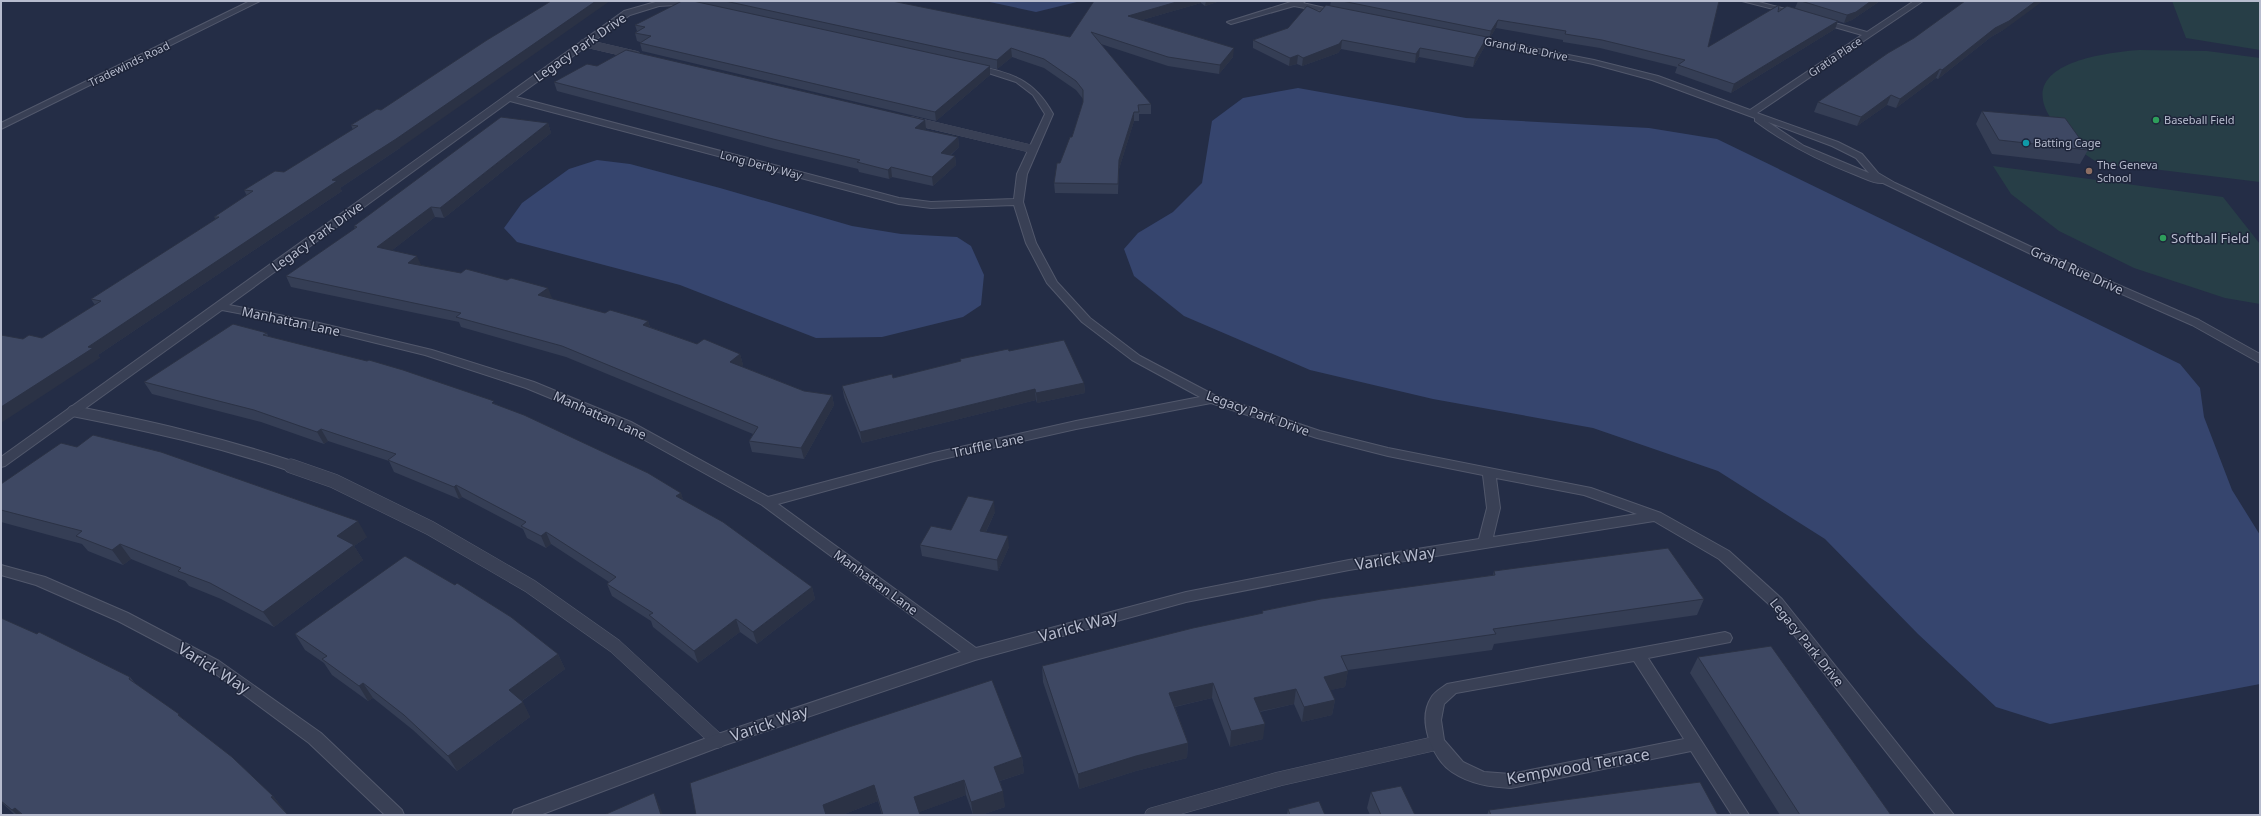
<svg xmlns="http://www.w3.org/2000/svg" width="2261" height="816" font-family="'Noto Sans',sans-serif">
  <rect width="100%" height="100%" fill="#242d46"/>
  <path fill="#273e47" d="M2172 1H2260V50L2186 38Z
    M2139 50 2207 51 2260 58V182C2219 177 2177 172 2136 167 2125 166 2107 167 2097 162 2082 154 2065 137 2054 123 2011 65 2100 53 2139 50Z
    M1993 166 2223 197 2260 244V304L2225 298 2134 268 2059 231 2011 194Z"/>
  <path fill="#36456e" d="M985 1H1081L1036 12Z
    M1298 88 1466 118 1649 128 1717 139 2180 364 2200 388 2204 417 2232 490 2260 535V684L2050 724 1996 707 1918 634 1825 539 1718 471 1593 428 1433 399 1310 370 1184 316 1134 276 1124 249 1138 233 1173 212 1202 183 1212 121 1243 98Z
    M597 160 630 164 720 188 852 226 901 234 957 237 971 246 984 275 981 305 963 317 882 337 816 338 680 285 517 242 504 228 522 203 569 169Z"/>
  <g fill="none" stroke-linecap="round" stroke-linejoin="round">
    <g stroke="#52586c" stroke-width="8">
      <path id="lane-far2" d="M584 43 636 55
        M910 120 1032 149"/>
    </g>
    <g stroke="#52586c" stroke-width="12">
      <path id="lane-far1" d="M73 411C149 426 220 442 294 467"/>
    </g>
    <g stroke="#52586c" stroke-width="15">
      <path id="lane" d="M291 466 334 481 430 528 530 586 615 646 718 741
        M1152 815 1279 779 1437 743"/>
    </g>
    <g stroke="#52586c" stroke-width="2">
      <path id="street" d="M250 1H260L1 129V123Z
        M659 1 684 2 697 6 693 8 676 5 659 6 630 15 516 97 899 198 931 202 1014 199 1017 174 1045 114 1033 95 1016 82 970 67 974 65C1011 73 1034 79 1053 114L1027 174 1023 202 1036 243 1057 282 1090 318 1140 356 1216 396 1320 431 1388 448 1591 488 1661 513 1729 551 1782 599 1954 815H1936L1772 607 1719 559 1654 521 1349 570 1186 602 975 660 722 746 540 815H512L514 810 712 736 961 652 762 505 623 428 526 388 425 355 315 328 222 310 5 466 1 467V457L624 11ZM510 101 899 204 931 208 1014 205 1026 243 1047 283 1082 322 1132 360 1200 397 1076 421 934 453 768 497 631 422 534 382 432 350 315 322 229 305ZM1211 403 1317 438 1388 456 1483 475 1487 508 1479 539 1349 560 1186 592 976 648 778 504 934 461 1076 429ZM1496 478 1584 495 1637 514 1493 537 1500 508Z
        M1294 1H1306L1303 3 1342 12 1338 14 1294 6 1231 24 1227 22Z
        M1742 1H1755L1801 13 1797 15Z
        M1914 1H1923L1757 113 1838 142 1862 154 1878 173 1895 183 2038 250 2199 320 2260 354V363L2192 325 2031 254 1883 183C1874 184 1864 178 1856 175 1820 161 1786 144 1755 121V118L1652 80 1593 64 1467 38 1471 36 1594 60 1658 76 1750 110 1862 35 1817 22V18L1867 32ZM1768 122 1832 146 1856 158 1869 173 1804 146Z
        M1 565 45 577 128 613 219 661 321 733 402 810 404 815H385L309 743 209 669 118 621 36 585 1 575Z
        M1725 632 1730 634 1732 638 1730 642 1648 658 1749 815H1732L1691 751 1511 788C1490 787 1470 784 1452 772 1432 759 1417 720 1431 698 1434 692 1442 688 1447 684ZM1634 661 1684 739 1511 774 1484 772 1463 762 1444 740 1441 720 1444 704 1456 693Z"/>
    </g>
    <use href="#lane-far2" stroke="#394055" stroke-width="8"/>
    <use href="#lane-far1" stroke="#394055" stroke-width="10"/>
    <use href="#lane" stroke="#394055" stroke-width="14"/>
    <use href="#street" fill="#394055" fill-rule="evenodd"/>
  </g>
  <path fill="#353e55" d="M696 1H892L1070 37 1094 1H1220L1205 6 1201 3 1142 20 1233 57 1219 74 1168 66 1101 44 1151 104V114H1139V121H1134L1119 169 1118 194 1055 193 1054 183 1060 163 1072 137 1083 102V99L1076 90 1044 68 1012 57 997 69 990 68V75L936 121 642 51 640 43V42L637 41 635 33 637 31 635 25 696 2Z
    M1331 1H1719L1708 47 1778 12 1813 14 1795 8 1798 1H1880L1852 20 1844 23 1838 21 1835 29 1731 93 1675 73 1677 67 1600 48 1563 42V40L1496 28 1489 39 1487 38 1485 46 1473 67 1419 57 1415 63 1341 49 1338 53 1302 66 1297 64 1289 66 1253 48V40L1288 28 1320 12 1330 6Z
    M2005 29 1991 37 1938 79 1936 78 1896 108 1887 105 1857 126 1814 112 1818 102Z
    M597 66 925 120 926 129 925 130 958 137 959 147 951 155 955 156 956 165 933 186 892 177 889 179 859 172 858 169 775 149 557 91 554 82Z
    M377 109 400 148 340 188 342 191 98 355 100 358 23 339 42 338 95 305 91 299 216 219 214 217 247 196 244 190 284 172 353 130 351 125Z
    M1982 111 2088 150 2080 164 1992 154 1976 124Z
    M548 123 551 133 444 218 435 217 391 251 421 265 552 298 551 299 605 313 648 321 650 327 697 344 740 354 743 365 741 366 804 391 832 395 834 405 804 459 752 452 749 441 753 434 566 357 461 327 459 322 291 287 286 276 355 229 354 226Z
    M267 333 268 336 496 404 681 493 683 500 812 587 815 599 757 644 740 632 698 663 653 627 651 621 612 596 607 584 609 582 551 544 546 548 527 538 523 529 462 497 459 499 394 472 389 461 328 441 324 444 261 422 152 394 144 382Z
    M1009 351 1084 383 1085 393 1037 403 1036 400 862 443 844 397 842 386 893 378 961 361 960 359Z
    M1 484 367 537 354 546 363 560 274 627 221 599 189 586 185 581 131 559 123 565 88 551 82 544 1 522Z
    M995 512 986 532 1009 547 998 571 922 556 920 545 951 530Z
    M1494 571 1704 599 1697 615 1494 644 1492 650 1348 670 1345 687 1330 690 1335 700 1332 715 1302 722 1294 704 1260 712 1263 739 1230 747 1212 698 1175 707 1188 743 1187 758 1136 771 1079 789 1043 682 1042 666 1262 614V611L1493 575Z
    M455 585 558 654 565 669 522 701 530 717 457 771 413 730 373 698 368 701 332 675 324 663 305 650 295 634Z
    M1 618 130 677 135 683 185 720 273 796 288 815H15L1 802Z
    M1698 657 1891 815H1780L1690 673Z
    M1022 757 1024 773 1000 781 1005 807 981 815H973L966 795 919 812 920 815H882L878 801 842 815H696Z
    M1371 792 1415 815H1370L1367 808Z
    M1288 809 1325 815H1287Z
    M1489 810 1718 815H1487Z"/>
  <path fill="#2b3245" d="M596 1H610L400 148 340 188 342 191 98 355 100 358 1 423V407L332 180Z
    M1180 1H1201V3L1128 24V16Z
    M1206 1H1220L1205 6Z
    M1871 1H1880L1852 20 1844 23 1847 15Z
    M2036 1H2043L2005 29 1991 37 1938 79 1942 70 1995 28Z
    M1498 20 1496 28 1489 39 1491 31Z
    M1838 21 1835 29 1731 93 1734 84Z
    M1487 37 1485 46 1473 67 1475 58Z
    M1342 40 1341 49 1338 53 1302 66 1303 58Z
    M1011 48 1012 57 997 69V60Z
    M1234 48 1233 57 1219 74 1220 65Z
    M1420 48 1419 57 1415 63 1416 54Z
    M1298 55 1297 64 1289 66 1290 58Z
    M990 66V75L936 121 935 112Z
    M1940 69 1936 78 1896 108 1900 99Z
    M1891 95 1887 105 1857 126 1861 117Z
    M1134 112V121L1119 169 1118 194 1119 160Z
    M925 120 926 129 916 137 915 128Z
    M548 123 551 133 444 218 440 208Z
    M958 137 959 147 942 162 941 153Z
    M955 156 956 165 933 186 932 177Z
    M891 167 892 177 889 179 888 170Z
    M431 207 435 217 382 258 377 247Z
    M417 256 422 267 408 263Z
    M548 288 552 298 542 305 538 295Z
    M648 321 651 331 643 325Z
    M740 354 743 365 733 372 730 362Z
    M1084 383 1085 393 1037 403 1036 393Z
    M1035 389 1036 400 862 443 860 432Z
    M832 395 834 405 804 459 801 448Z
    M321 429 328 441 324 444 317 432Z
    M456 485 462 497 459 499 454 487Z
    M681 493 685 505 676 496Z
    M994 501 995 512 981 542 980 531Z
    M358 521 367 537 354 546 363 560 274 627 263 612 337 536Z
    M546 532 551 544 546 548 541 536Z
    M1008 536 1009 547 998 571 997 560Z
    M120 544 131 559 123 565 112 550Z
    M812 587 815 599 757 644 753 632Z
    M736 619 740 632 698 663 694 651Z
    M558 654 565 669 516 705 509 690Z
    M1348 671 1345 687 1322 692 1324 677Z
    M363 683 373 698 368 701 359 686Z
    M1213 683 1212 698 1169 708V693Z
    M1296 689 1294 704 1252 713 1254 698Z
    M1335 700 1332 715 1302 722 1304 707Z
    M523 702 530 717 457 771 448 756Z
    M179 714 192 730 178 715Z
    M1265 724 1263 739 1230 747 1231 731Z
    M1188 743 1187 758 1136 771 1079 789 1078 774 1136 756Z
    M1022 757 1024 773 996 782 994 767Z
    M964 780 966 795 917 813 914 797Z
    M874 785 878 801 842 815H826L823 805Z
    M1003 791 1005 807 981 815H973L971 802Z
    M654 793 660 807 663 815H661Z
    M273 796 286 812 284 813 271 797Z
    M15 808 22 815H17L12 810Z"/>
  <path fill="#3e4863" stroke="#2b3245" d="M551 1H596L396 139 332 180 337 181 88 347 93 348 1 407V335L23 339 29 335 42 338 101 301 91 299 219 217H214L253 191 244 190 275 171 284 172 358 126 351 125 377 109 381 110 487 40Z
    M682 1H693L990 66 935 112 640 43 651 36 635 33 645 27 635 25Z
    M725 1H892L1070 37 1094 1H1180L1128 16 1234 48 1220 65 1168 57 1091 32 1151 104 1138 105 1139 112H1134L1119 160 1118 184 1054 183 1057 163H1060L1070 137H1072L1083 102V90L1076 81 1044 59 1011 48 997 60Z
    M1342 1H1719L1708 47 1779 5 1778 12 1787 6 1838 21 1734 84 1678 65 1685 60 1602 40 1565 34 1566 31 1498 20 1491 31Z
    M1801 1H1871L1856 12 1847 15Z
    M1965 1H2036L2009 21 1995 28 1942 70 1940 69 1900 99 1891 95 1861 117 1818 102 1888 53 1914 38Z
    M1326 5 1487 37 1475 58 1420 48 1416 54 1342 40 1339 44 1303 58 1298 55 1290 58 1253 40 1288 28 1307 6 1320 12Z
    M626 50 925 120 915 128 958 137 941 153 955 156 932 177 891 167 888 170 857 162 860 160 773 139 554 82 587 64 597 66Z
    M1982 111 2065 118 2088 150 1999 140Z
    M501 117 548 123 440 208 431 207 377 247 417 256 408 263 461 273 466 269 507 280 511 278 548 288 538 295 605 313 610 310 648 321 643 325 697 344 704 339 740 354 730 362 804 391 832 395 801 448 749 441 758 427 562 346 456 317 461 313 286 276 357 227 354 226Z
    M233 324 267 333 263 335 367 361 369 360 403 370 494 401 492 403 524 415 648 473 681 493 676 496 723 522 812 587 753 632 736 619 694 651 649 615 653 613 607 584 616 577 546 532 541 536 521 526 526 522 456 485 454 487 388 460 396 454 321 429 317 432 254 410 144 382Z
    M1064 340 1084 383 1036 393 1035 389 860 432 842 386 892 374 893 378 961 361 960 359 1008 349 1009 351Z
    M93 435 161 452 358 521 337 536 354 545 263 612 210 583 178 571 181 568 120 544 112 550 76 536 82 531 1 510V484L61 443 77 447Z
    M968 496 994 501 980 531 1008 536 997 560 920 545 931 526 951 530Z
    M1668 548 1704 599 1493 629 1496 634 1341 656 1348 671 1324 677 1335 700 1304 707 1296 689 1254 698 1265 724 1231 731 1213 683 1169 693 1188 743 1136 756 1078 774 1042 666 1193 628 1263 613 1262 611 1321 599 1495 575 1494 571Z
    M405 556 455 585 457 583 511 617 558 654 509 690 523 702 448 756 404 715 363 683 359 686 322 659 327 656 295 634Z
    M1 618 37 634 39 632 130 677 129 679 179 714 178 715 232 757 273 796 271 797 288 815H23L15 808 12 810 1 801Z
    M1771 646 1891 815H1800L1698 657Z
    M992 680 1022 757 994 767 1003 791 971 802 964 780 914 797 920 815H883L874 785 823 805 826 815H696L690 783 846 728Z
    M1700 782 1718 815H1491L1489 810Z
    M1401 786 1415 815H1381L1371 792Z
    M654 793 661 815H604Z
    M1319 801 1325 815H1290L1288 809Z"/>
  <g fill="#2e9e5b" stroke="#1e253a" stroke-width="1.5">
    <circle cx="2156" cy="120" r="4"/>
    <circle cx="2163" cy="238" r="4"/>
  </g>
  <circle fill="#0f9aa8" stroke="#1e253a" stroke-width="1.5" cx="2026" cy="143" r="4"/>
  <circle fill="#8d6e63" stroke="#1e253a" stroke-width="1.5" cx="2089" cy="171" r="4"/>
  <g text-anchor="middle" stroke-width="3" stroke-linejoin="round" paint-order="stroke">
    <g font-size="11" fill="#b7bcce" stroke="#1e253a">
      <text transform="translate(1526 49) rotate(11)" y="4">Grand Rue Drive</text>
      <text transform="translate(1835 57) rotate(-34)" y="4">Gratia Place</text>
      <text transform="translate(129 64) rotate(-26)" y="4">Tradewinds Road</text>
      <text transform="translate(761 165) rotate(15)" y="4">Long Derby Way</text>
    </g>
    <g font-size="11" fill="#b7bcce" stroke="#1e253a" text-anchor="start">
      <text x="2164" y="124">Baseball Field</text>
      <text x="2034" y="147">Batting Cage</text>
      <text x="2097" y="169">The Geneva<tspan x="2097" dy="13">School</tspan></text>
    </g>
    <g font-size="13" fill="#b7bcce" stroke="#1e253a">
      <text transform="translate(580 47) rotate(-35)" y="5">Legacy Park Drive</text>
      <text transform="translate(317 236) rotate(-36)" y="5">Legacy Park Drive</text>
      <text transform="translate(2077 270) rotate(24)" y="5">Grand Rue Drive</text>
      <text transform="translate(291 321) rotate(12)" y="5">Manhattan Lane</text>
      <text transform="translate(1258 413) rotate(20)" y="5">Legacy Park Drive</text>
      <text transform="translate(600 415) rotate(24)" y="5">Manhattan Lane</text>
      <text transform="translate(988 445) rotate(-12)" y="5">Truffle Lane</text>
      <text transform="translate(876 582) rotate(36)" y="5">Manhattan Lane</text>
      <text transform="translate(1807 642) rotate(51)" y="5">Legacy Park Drive</text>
    </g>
    <g font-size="13" fill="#b7bcce" stroke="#1e253a" text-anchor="start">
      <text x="2171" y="243">Softball Field</text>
    </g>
    <g font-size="16" fill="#b7bcce" stroke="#1e253a">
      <text transform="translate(1395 558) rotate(-9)" y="6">Varick Way</text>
      <text transform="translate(1078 626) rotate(-15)" y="6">Varick Way</text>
      <text transform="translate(214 668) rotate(32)" y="6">Varick Way</text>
      <text transform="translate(769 723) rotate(-19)" y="6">Varick Way</text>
      <text transform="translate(1578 766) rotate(-10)" y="6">Kempwood Terrace</text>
    </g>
  </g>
  <rect width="2261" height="816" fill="none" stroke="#b7bcce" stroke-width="4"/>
</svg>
